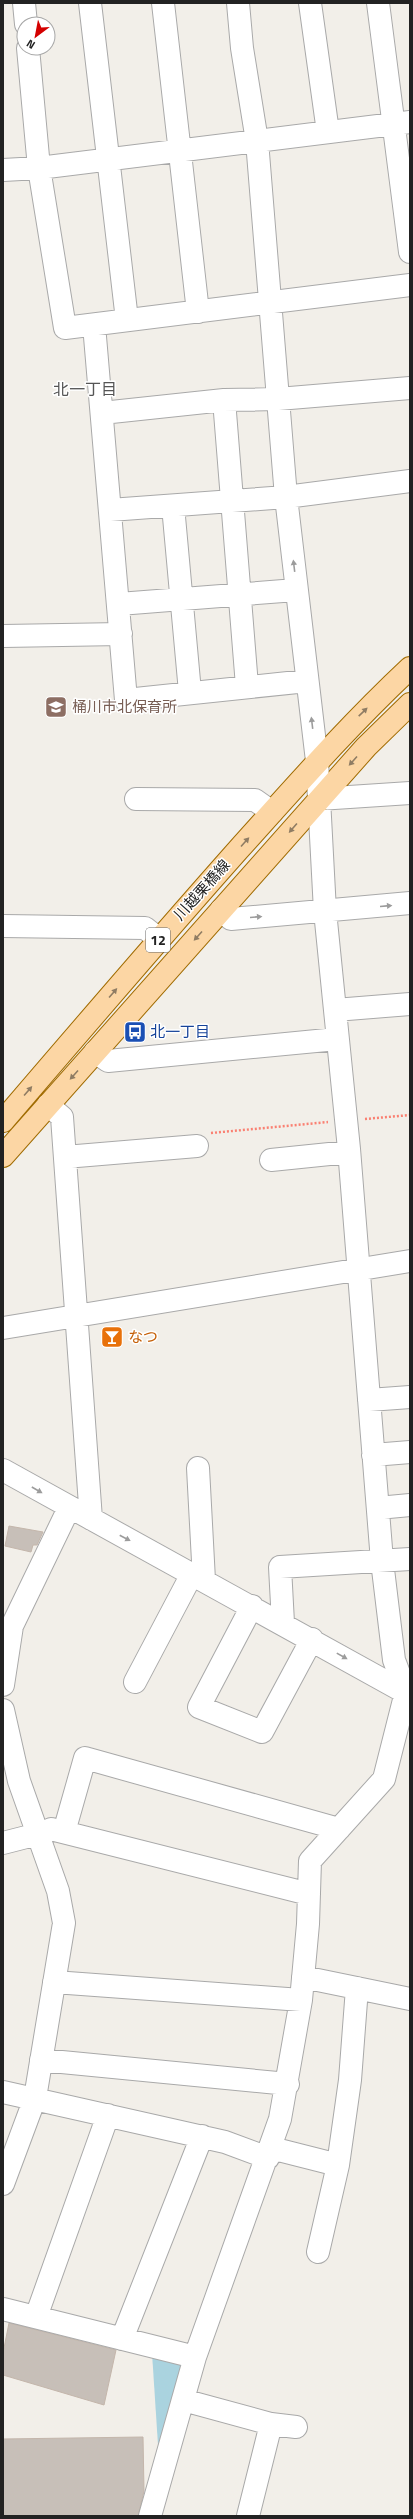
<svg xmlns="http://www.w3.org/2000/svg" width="413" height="2519" font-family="'Titillium Web','Noto Sans JP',sans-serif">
  <rect width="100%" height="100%" fill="#f2efe9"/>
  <path fill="#aad3df" d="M152 2353 184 2363 158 2445Z"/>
  <path fill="#c7bfb8" stroke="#c4b6ab" d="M9 1526 43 1532 37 1545H33L31 1552 5 1546Z
    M9 2323 116 2350 104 2405 3 2375V2353Z
    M143 2437 144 2491 138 2516H3V2439Z"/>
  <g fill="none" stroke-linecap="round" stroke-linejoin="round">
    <g stroke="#a9a9a9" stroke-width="24">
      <path id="minor" d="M24 3 26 24
        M90 3 127 320
        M163 3 198 312
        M310 3 328 132
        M378 3 410 252
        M28 48 39 168 65 328 410 285
        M3 170 39 168 410 122
        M94 325 126 700 307 681
        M224 400 247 686
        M102 413 224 400 278 399 410 388
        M173 506 190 692
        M110 510 286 497 410 481
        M119 604 296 590
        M3 636 121 634
        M136 799 255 800 272 812
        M319 799 410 793
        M221 910 231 919 410 903
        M3 926 145 928 159 939
        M335 1010 410 1004
        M95 1052 108 1061 337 1039
        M48 1105 62 1117 91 1519
        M65 1157 197 1146
        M271 1160 349 1152
        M3 1328 410 1261
        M369 1400 410 1397
        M373 1455 410 1452
        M198 1468 204 1580
        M3 1470 410 1695
        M378 1508 410 1505
        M252 1606 199 1707 262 1732 312 1639
        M283 1623 280 1567 410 1559
        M135 1682 192 1574
        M3 1685 12 1626 69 1508
        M3 1710 19 1781 58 1891 64 1923 35 2098 3 2184
        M51 1829 309 1894
        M64 1832 85 1758 339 1829
        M3 1843 38 1834
        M303 1977 410 1999
        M54 1982 301 2000
        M41 2060 288 2084
        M3 2092 225 2142 268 2158
        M271 2148 338 2165
        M318 2252 338 2165 350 2080 357 1988
        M3 2309 195 2357
        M36 2317 108 2115
        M122 2339 202 2136
        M183 2400 271 2424 296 2427
        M150 2516 195 2357 280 2119 301 2000 308 1924 310 1861 384 1779 406 1692 394 1660 382 1561 349 1149 325 911 317 761 286 497 257 141 242 48 238 3
        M248 2516 271 2424"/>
    </g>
    <g stroke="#a06b00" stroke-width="24">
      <path id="major" d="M3 1121C81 1030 158 940 238 850 294 788 349 725 410 668
        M3 1156 366 747 410 704"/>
    </g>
    <path stroke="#fa8072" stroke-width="2.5" stroke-dasharray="2 2" stroke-linecap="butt" d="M365 1119 410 1115
      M211 1133 328 1122"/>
    <use href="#minor" stroke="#fff" stroke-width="22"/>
    <use href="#major" stroke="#fcd6a4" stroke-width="22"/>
  </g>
  <defs><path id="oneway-solid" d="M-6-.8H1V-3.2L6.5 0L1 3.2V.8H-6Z"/></defs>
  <g fill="#9c9c9c">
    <use href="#oneway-solid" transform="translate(294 566) rotate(-97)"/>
    <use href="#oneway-solid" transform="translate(312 723) rotate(-97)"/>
    <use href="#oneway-solid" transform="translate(386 906) rotate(-5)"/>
    <use href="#oneway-solid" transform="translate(256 917) rotate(-5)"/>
    <use href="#oneway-solid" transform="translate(37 1490) rotate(30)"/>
    <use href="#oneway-solid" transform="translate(125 1538) rotate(28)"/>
    <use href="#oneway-solid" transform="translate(342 1656) rotate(29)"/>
  </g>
  <g fill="#8f7c63">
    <use href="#oneway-solid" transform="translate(363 712) rotate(-44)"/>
    <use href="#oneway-solid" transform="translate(353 761) rotate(132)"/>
    <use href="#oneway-solid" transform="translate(293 828) rotate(131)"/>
    <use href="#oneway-solid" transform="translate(245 842) rotate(-48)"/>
    <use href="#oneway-solid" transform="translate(198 936) rotate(132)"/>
    <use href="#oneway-solid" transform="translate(113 993) rotate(-49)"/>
    <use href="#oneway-solid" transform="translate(74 1075) rotate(132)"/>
    <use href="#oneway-solid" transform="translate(28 1091) rotate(-49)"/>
  </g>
  <defs>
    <g id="school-square" transform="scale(1.15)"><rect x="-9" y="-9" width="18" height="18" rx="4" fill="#8d6e63" stroke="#fff"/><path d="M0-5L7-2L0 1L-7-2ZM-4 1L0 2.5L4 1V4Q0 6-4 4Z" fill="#fff"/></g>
    <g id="bus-square" transform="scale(1.15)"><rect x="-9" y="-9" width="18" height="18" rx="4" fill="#1a4fb4" stroke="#fff"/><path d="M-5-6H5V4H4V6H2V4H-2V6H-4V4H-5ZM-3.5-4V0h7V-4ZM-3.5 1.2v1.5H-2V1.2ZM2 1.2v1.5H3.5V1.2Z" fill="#fff"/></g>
    <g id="bar-square" transform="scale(1.15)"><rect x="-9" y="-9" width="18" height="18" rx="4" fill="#e8710a" stroke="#fff"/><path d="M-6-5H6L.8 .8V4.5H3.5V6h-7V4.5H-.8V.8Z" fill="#fff"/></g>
  </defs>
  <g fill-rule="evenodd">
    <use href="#school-square" x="56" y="707"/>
    <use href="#bus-square" x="135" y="1032"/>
    <use href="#bar-square" x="112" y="1337"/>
  </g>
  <g text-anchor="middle" stroke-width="3" stroke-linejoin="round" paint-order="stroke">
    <rect fill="#fff" stroke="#646464" stroke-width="1" x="146" y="928" width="24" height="24" rx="3"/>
    <g font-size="14" font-weight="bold" fill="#222">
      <text x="158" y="945">12</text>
    </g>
    <g font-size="15" fill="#785e54" stroke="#fff" text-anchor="start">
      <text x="72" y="712">桶川市北保育所</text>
    </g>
    <g font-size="15" fill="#222" stroke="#fff">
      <text transform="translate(202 890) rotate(-48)" y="5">川越栗橋線</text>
    </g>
    <g font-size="15" fill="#164399" stroke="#fff" text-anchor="start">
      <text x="150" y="1037">北一丁目</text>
    </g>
    <g font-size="15" fill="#c56008" stroke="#fff" text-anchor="start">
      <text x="128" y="1342">なつ</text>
    </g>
    <g font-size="16" fill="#555" stroke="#fff">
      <text x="85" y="395">北一丁目</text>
    </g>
  </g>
  <rect width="413" height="2519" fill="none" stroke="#222222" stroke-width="8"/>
  <g transform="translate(36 36) rotate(212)"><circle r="19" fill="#ffffff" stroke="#a7a7a7"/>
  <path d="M0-3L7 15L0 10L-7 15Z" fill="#d40000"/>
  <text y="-6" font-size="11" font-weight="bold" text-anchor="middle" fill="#222222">N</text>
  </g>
</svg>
